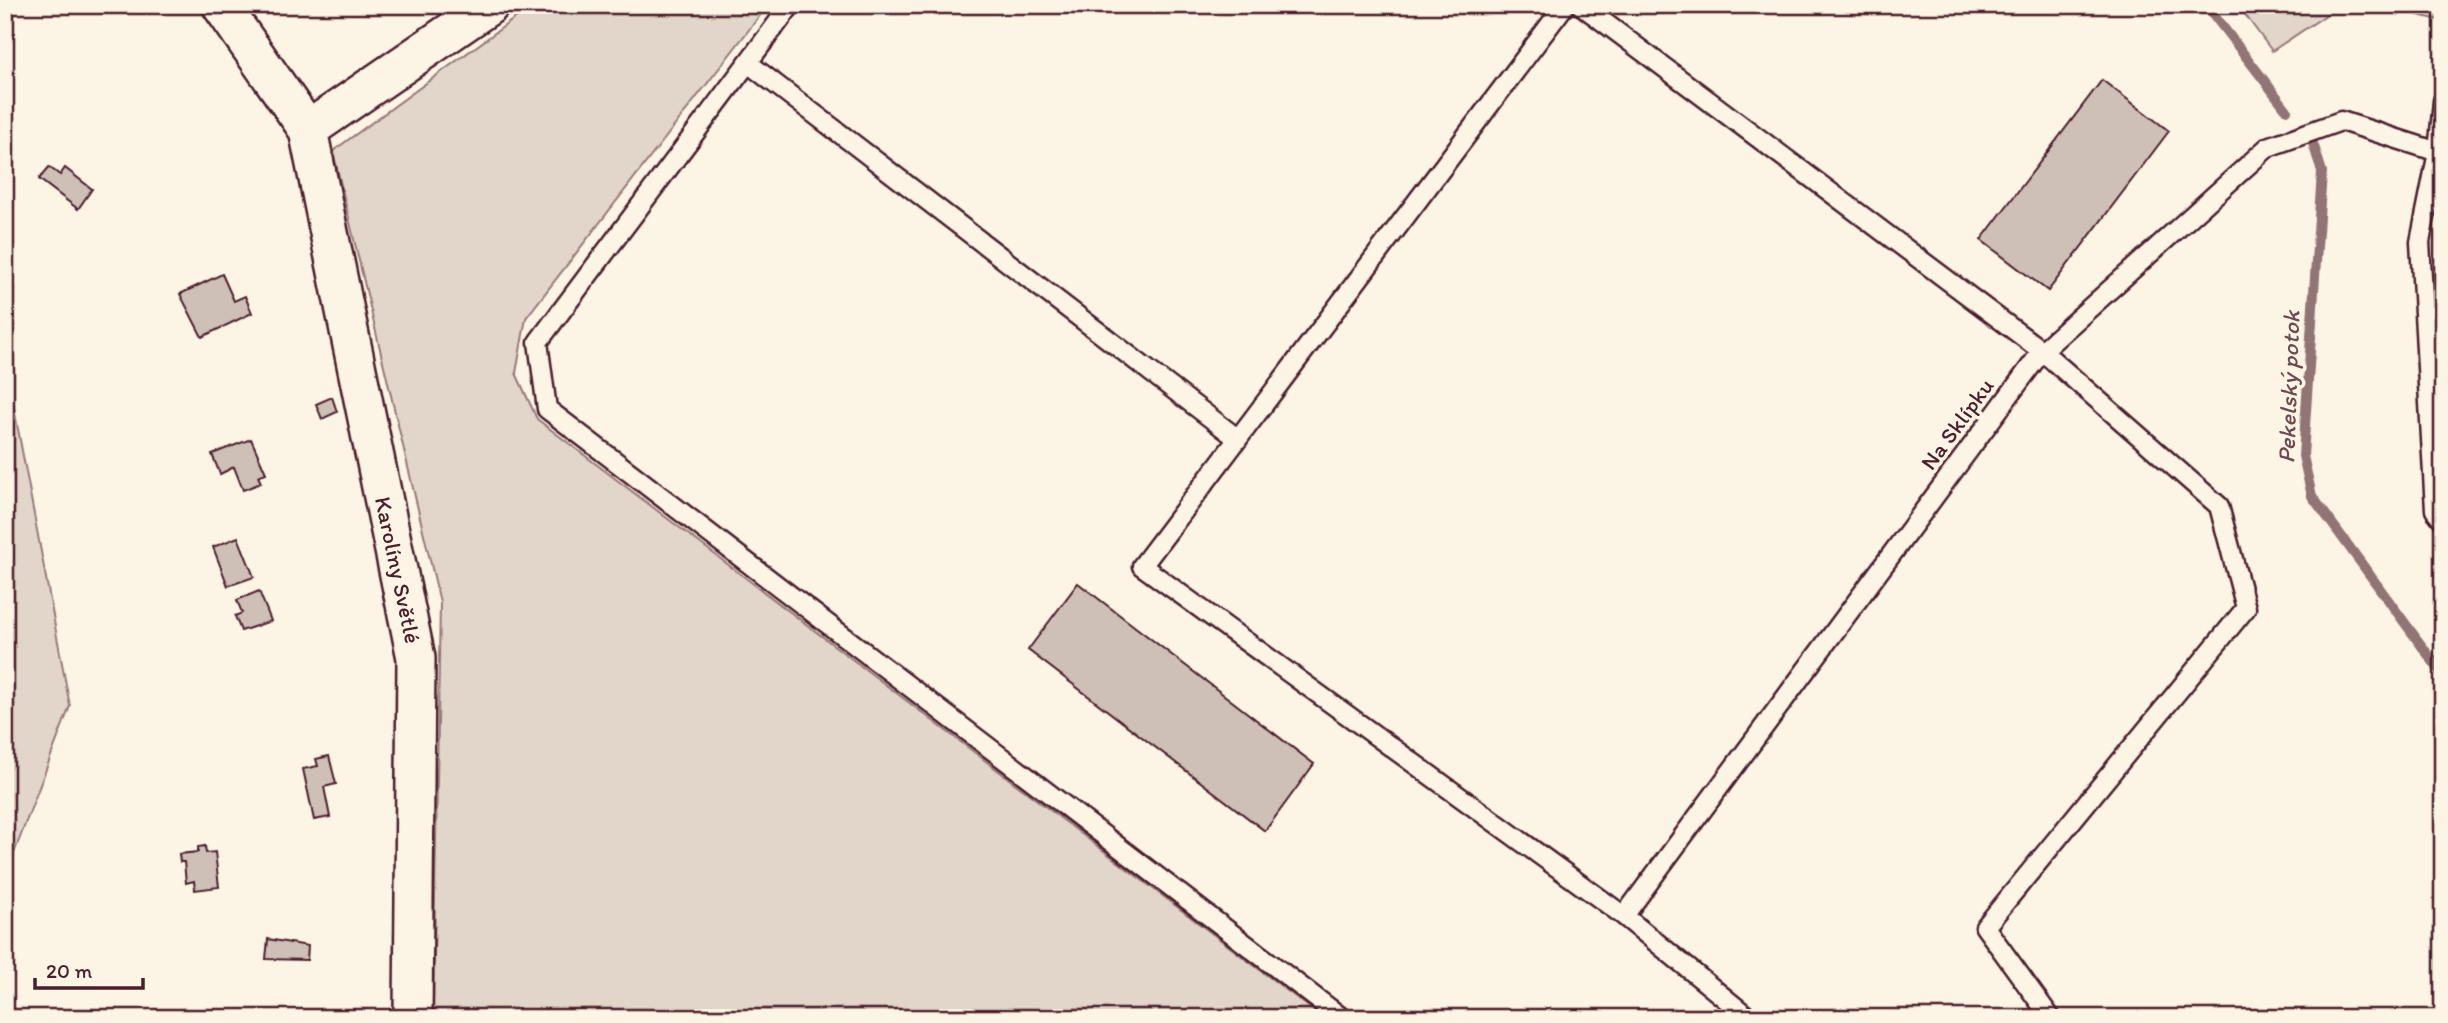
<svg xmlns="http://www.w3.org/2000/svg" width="2448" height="1023" font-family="Itim,sans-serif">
  <rect width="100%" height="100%" fill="#fcf5e5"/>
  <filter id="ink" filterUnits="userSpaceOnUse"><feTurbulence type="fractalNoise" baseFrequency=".0143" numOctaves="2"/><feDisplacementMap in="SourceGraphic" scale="14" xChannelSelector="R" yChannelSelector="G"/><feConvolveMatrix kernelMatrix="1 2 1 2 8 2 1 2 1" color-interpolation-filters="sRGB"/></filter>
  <g filter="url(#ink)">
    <path fill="#e2d5ca" stroke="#967a7a" stroke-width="2" d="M533 5H768L526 318 516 373 537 419 1323 1018H433L440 602 333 151Z
      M2238 5H2341L2272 51Z
      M2410 5H2443V21L2406 12Z
      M5 360 70 706 5 877Z"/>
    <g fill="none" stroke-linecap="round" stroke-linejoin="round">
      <path stroke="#917474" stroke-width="10" d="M2206 5 2287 110
        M2313 143 2322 172 2303 456 2312 496 2443 675"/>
    </g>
    <path fill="#cfc0b7" stroke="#4a1f2b" stroke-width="2" d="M2102 80 2169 131 2048 291 1981 240Z
      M49 167 60 175 65 168 92 189 78 209 39 179Z
      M222 274 234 301 245 296 252 313 202 337 180 294Z
      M332 397 337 412 322 419 316 404Z
      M251 439 266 473 258 476 261 483 243 490 234 467 220 474 212 454Z
      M238 537 254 577 228 586 213 547Z
      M1078 583 1314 764 1265 831 1028 650Z
      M259 591 271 621 241 631 235 616 242 613 237 600Z
      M329 756 336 784 324 787 330 817 314 820 303 769 318 766 316 759Z
      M205 846 206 853 215 852 219 887 195 890 194 881 186 883 184 862H180L179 854 198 852V847Z
      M268 939 308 946 307 960 266 959Z"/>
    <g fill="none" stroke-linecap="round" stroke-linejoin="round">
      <g stroke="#4a1f2b" stroke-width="23">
        <path id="service" d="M791 5 538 342 547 409 1342 1018
          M1565 5 1142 566 1624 916 1749 1018
          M1581 5 2042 351 2219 506 2246 608 1985 927 2051 1018
          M748 63 1238 439
          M2443 154 2438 152 2420 242 2435 510 2443 520
          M1624 916 2042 351 2268 147 2341 121 2438 152 2443 101"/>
      </g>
      <g stroke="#4a1f2b" stroke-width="42">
        <path id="minor" d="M221 5 308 130
          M413 1018 416 658 308 130 490 5"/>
      </g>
      <use href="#service" stroke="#fcf5e5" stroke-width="18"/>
      <use href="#minor" stroke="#fcf5e5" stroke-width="37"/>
    </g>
  </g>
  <g text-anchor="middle" stroke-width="7" stroke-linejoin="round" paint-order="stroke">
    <g font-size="23" fill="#4a1f2b" stroke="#fcf5e5">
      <text transform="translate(1957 424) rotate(-54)" y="8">Na Sklípku</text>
      <text transform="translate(398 570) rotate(78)" y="8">Karolíny Světlé</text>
    </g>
    <g font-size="24" font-style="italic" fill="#6d4950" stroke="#fcf5e5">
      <text transform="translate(2289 387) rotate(-88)" y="8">Pekelský potok</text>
    </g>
  </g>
  <rect width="2448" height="1023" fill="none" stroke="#fcf5e5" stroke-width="28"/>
  <rect x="14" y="14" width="2420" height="995" fill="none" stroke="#4a1f2b" stroke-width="2.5" filter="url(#ink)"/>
  <path d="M35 978v10h108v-10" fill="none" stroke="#4a1f2b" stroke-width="3.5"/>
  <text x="46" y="978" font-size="21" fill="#4a1f2b" stroke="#fcf5e5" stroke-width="5" paint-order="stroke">20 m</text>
</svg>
